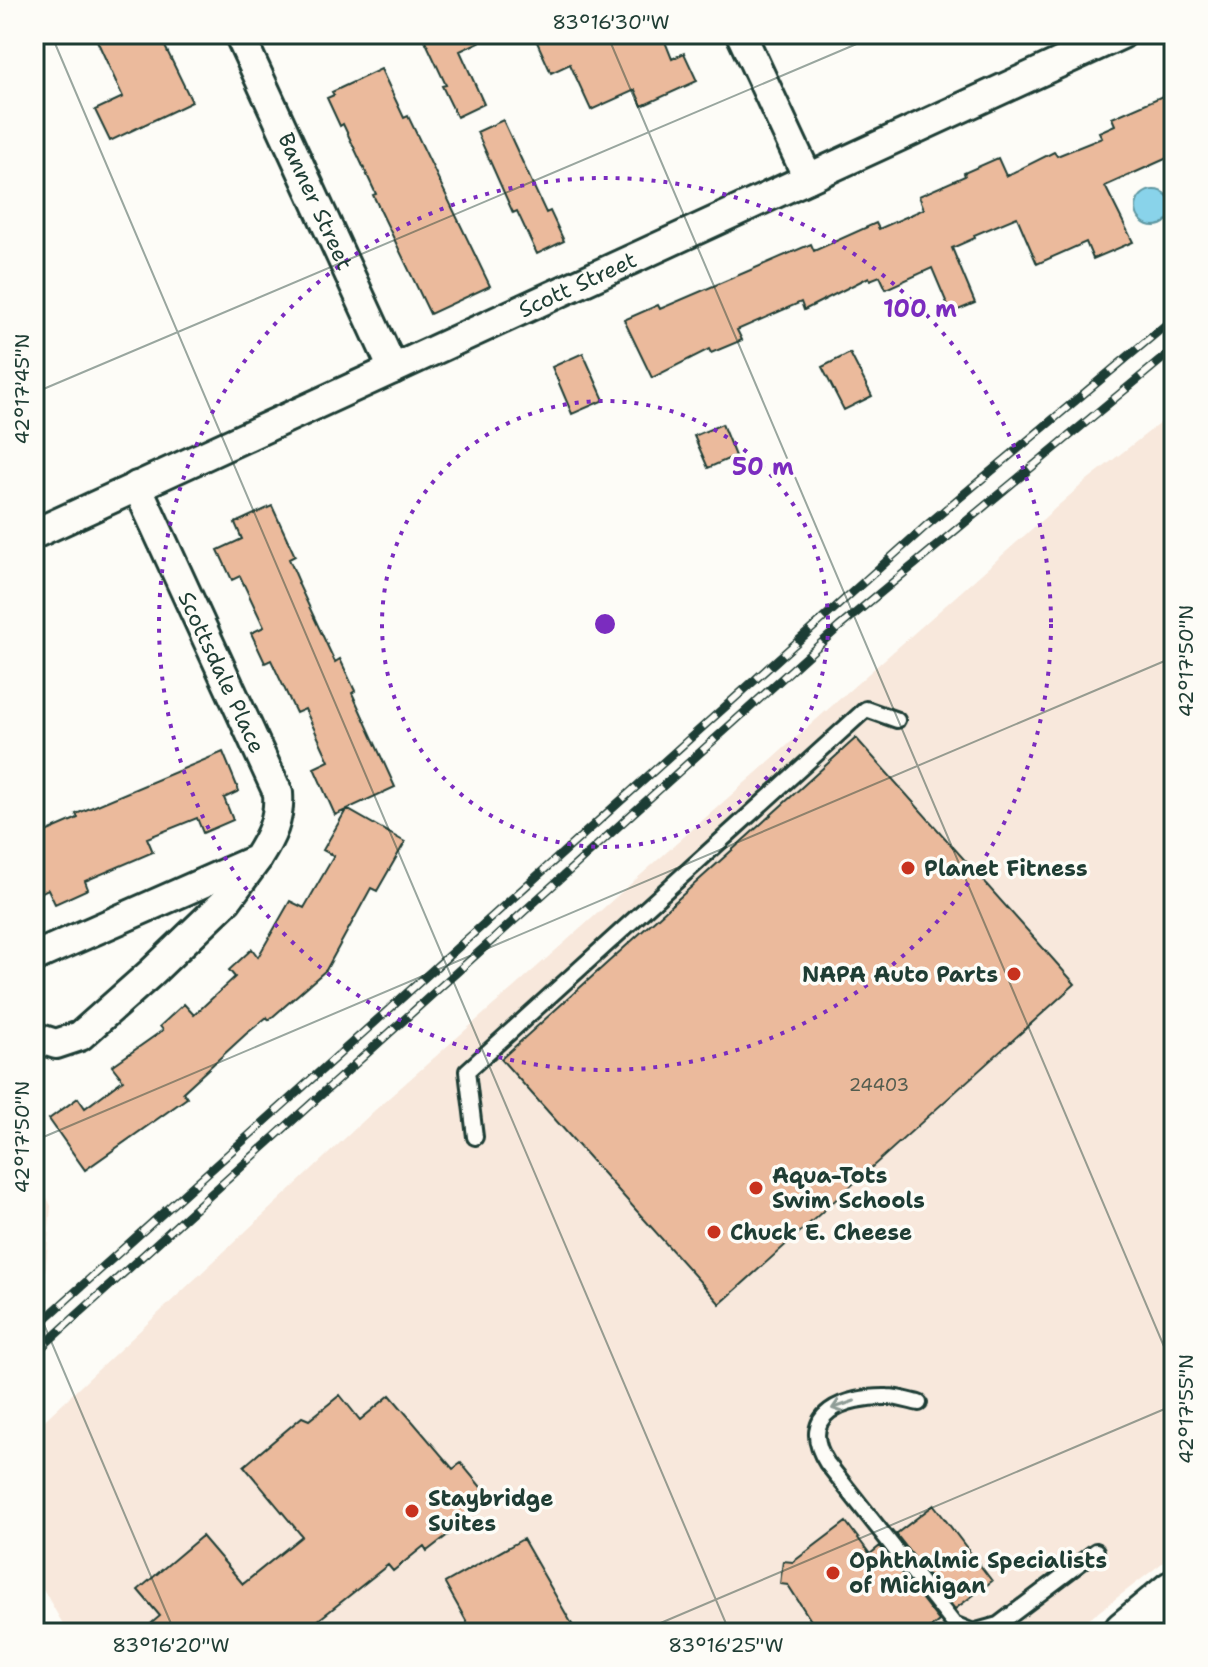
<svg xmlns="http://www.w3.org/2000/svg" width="1208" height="1667" font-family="'Shantell Sans',sans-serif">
  <rect width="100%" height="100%" fill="#fdfcf7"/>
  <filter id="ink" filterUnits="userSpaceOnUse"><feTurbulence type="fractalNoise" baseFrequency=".0125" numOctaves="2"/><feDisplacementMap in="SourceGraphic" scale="16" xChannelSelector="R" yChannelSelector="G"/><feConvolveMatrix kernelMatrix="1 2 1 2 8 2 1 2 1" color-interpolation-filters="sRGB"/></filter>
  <g filter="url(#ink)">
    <path fill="#f8e8dc" d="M1174 412V1554L1071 1633H68L34 1573V1430L374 1111 1086 481Z
      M34 1170 51 1206 41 1323 34 1329Z"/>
    <path fill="#89d3ea" stroke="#5f97a1" stroke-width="2" d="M1136 208a18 18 0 1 1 36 0a18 18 0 1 1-36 0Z"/>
    <path fill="#ebba9c" stroke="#1f3d34" stroke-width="2" d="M94 34H159L192 102 110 141 95 110 123 97Z
      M422 34H496L460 51 484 104 457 117 442 86 446 85Z
      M554 34H662L672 59 684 53 697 81 642 106 635 90 591 110 570 64 551 73 537 42Z
      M381 69 404 118 408 116 490 286 430 314 373 195 376 194 343 124 340 126 327 98 334 95 332 92Z
      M1174 91V155L1105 186 1133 242 1093 259 1086 242 1037 264 1017 217 974 235 975 238 952 248 975 303 951 313 932 268 886 289 880 276 870 280 869 277 804 310 801 302 737 330 742 340 711 353 709 349 652 378 624 320 658 305 660 309 811 244 814 251 876 223 879 229 924 209 919 196 965 176 964 173 998 158 1006 176 1054 152 1057 156 1102 138 1099 132 1115 125 1112 118Z
      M503 120 546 213 550 211 564 241 537 254 517 211 513 213 477 132Z
      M583 353 604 400 572 414 552 367Z
      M850 353 872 396 844 410 822 367Z
      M722 424 735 456 708 468 694 436Z
      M272 506 295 556 289 559 299 582 298 583 335 662 340 659 355 691 352 693 395 787 347 809 405 842 377 891 371 888 326 970 269 1020 267 1017 246 1034 183 1092 187 1098 85 1170 49 1119 78 1098 85 1108 123 1080 112 1066 163 1030 160 1026 184 1004 194 1015 235 977 229 970 252 949 258 957 290 901 304 908 334 856 323 850 346 810 335 815 314 768 329 761 305 709 296 713 271 660 265 663 251 633 264 627 240 576 232 580 218 550 242 539 235 523Z
      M856 738 1075 984 720 1304 501 1059Z
      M223 752 239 791 224 798 233 820 203 833 197 818 147 838 153 852 85 881 88 889 55 904 48 889 34 896V837L78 818 76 814Z
      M340 1395 360 1420 390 1395 453 1469 461 1463 485 1492 480 1497 483 1501 455 1523 458 1527 427 1551 424 1546 393 1571 388 1565 302 1633H140L160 1616 138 1590 202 1536 243 1584 302 1536 244 1466 302 1417 309 1420Z
      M934 1505 992 1581 955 1609 896 1534Z
      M846 1522 870 1554 880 1546 939 1621 924 1633H819L788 1585 780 1584 783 1561 793 1562Z
      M523 1539 577 1633H473L445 1583Z"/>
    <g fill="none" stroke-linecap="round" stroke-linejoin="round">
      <g stroke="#1f3d34" stroke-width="20">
        <path id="lane" d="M475 1137 467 1071 866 709 897 720
          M919 1403C909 1401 898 1397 888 1397 846 1396 795 1413 827 1463L954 1624 973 1632 998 1625 1096 1551"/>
      </g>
      <g stroke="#1f3d34" stroke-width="34">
        <g id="street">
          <path id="s1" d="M239 34 393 369"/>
          <path d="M741 34 808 178"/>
          <path id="s2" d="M34 534 1122 34"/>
          <path d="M34 957 257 859C271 837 280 819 278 793L137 486"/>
          <path d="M34 1037 56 1044 80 1036 151 973 227 900 257 859"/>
        </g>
      </g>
      <g stroke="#1f3d34" stroke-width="50">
        <path id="primary" d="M1126 1633 1174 1593"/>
      </g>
      <use href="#lane" stroke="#fdfcf7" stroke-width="14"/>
      <use href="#street" stroke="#fdfcf7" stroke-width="28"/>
      <use href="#primary" stroke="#fdfcf7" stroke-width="44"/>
      <g stroke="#1f3d34" stroke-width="9">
        <path id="rail" d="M34 1329 927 525 1174 318
          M34 1354 839 627 1174 349"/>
      </g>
      <use href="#rail" stroke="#fdfcf7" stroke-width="6" stroke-dasharray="18" stroke-linecap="butt"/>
    </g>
    <defs><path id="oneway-shaft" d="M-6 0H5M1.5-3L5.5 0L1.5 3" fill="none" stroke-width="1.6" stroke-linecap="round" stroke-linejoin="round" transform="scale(2)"/></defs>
    <use stroke="#8e9c96" href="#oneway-shaft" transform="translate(843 1405) rotate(161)"/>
  </g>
  <path fill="none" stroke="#1f3d34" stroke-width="2" stroke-opacity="0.45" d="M51 34 730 1633M607 34 1174 1370M1162 34 1174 62M34 393 880 34M34 1141 1174 657M34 1301 175 1633M637 1633 1174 1405"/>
  <g fill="none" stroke="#7b2cbf" stroke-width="4" stroke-dasharray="4 8">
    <circle cx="605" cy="624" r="223"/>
    <circle cx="605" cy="624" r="446"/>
  </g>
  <g fill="#c8321e" stroke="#fdfcf7" stroke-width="3">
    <circle cx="908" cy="868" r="8"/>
    <circle cx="1014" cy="974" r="8"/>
    <circle cx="756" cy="1188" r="8"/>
    <circle cx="714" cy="1232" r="8"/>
    <circle cx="412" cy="1511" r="8"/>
    <circle cx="833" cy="1573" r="8"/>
  </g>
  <g text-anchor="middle" stroke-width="7" stroke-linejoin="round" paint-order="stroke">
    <g font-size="18" fill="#525c4e">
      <text x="879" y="1091">24403</text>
    </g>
    <g font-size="22" fill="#1f3d34" stroke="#fdfcf7">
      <text dy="8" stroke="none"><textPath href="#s1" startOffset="184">Banner Street</textPath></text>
      <text dy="8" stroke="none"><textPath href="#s2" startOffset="598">Scott Street</textPath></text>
      <text transform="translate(222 672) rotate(65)" y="8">Scottsdale Place</text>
    </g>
    <g font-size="22" font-weight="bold" fill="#1f3d34" stroke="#fdfcf7" text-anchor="start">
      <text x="924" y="876">Planet Fitness</text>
      <text x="998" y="982" text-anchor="end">NAPA Auto Parts</text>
      <text x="772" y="1183">Aqua-Tots<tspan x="772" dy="25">Swim Schools</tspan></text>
      <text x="730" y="1240">Chuck E. Cheese</text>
      <text x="428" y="1506">Staybridge<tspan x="428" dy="25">Suites</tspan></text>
      <text x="849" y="1568">Ophthalmic Specialists<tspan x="849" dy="25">of Michigan</tspan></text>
    </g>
  </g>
  <circle cx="605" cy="624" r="12" fill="#7b2cbf" stroke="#fdfcf7" stroke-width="4"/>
  <g font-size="24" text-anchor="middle" font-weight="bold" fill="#7b2cbf" stroke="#fdfcf7" stroke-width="7" stroke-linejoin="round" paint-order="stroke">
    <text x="920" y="317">100 m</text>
    <text x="763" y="475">50 m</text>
  </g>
  <rect width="1208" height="1667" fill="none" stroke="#fdfcf7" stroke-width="88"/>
  <rect x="44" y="44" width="1120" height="1579" fill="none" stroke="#1f3d34" stroke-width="3"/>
  <g font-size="20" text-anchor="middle" fill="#1f3d34">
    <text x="611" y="29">83°16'30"W</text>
    <text transform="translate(22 389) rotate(-90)" y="7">42°17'45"N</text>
    <text transform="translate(1186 661) rotate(-90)" y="7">42°17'50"N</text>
    <text transform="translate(22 1137) rotate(-90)" y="7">42°17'50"N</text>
    <text transform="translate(1186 1409) rotate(-90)" y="7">42°17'55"N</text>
    <text x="171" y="1652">83°16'20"W</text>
    <text x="726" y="1652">83°16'25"W</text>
  </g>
</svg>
